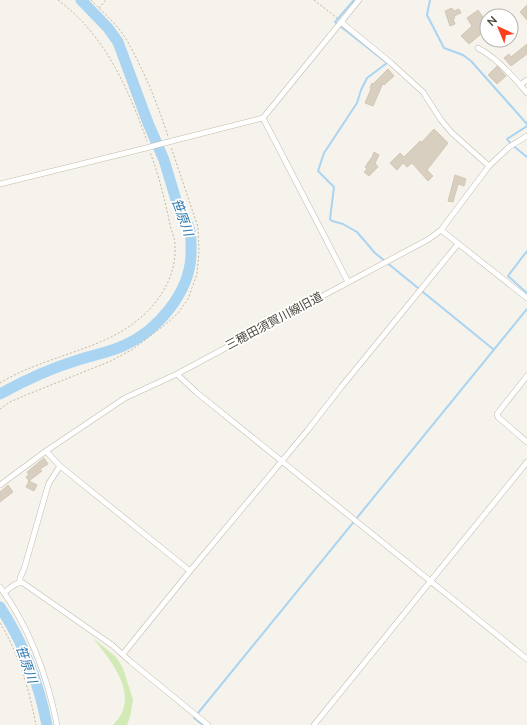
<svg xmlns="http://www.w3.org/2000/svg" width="527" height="725" font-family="Lato,'Noto Sans JP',sans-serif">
  <rect width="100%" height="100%" fill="#f6f3ec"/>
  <path fill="#d2eab5" d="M93 638 116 657 123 668 133 700 130 717 127 725H113C142 697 112 662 93 638Z"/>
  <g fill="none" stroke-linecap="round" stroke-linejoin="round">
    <path stroke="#a9d4f2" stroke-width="2" d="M354 0 335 22 387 63 367 78 361 90 357 103 324 153 318 171 334 187 330 219 332 221 343 224 357 232 375 253 493 349
      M430 0 427 15 444 48 463 55 471 61 527 124
      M527 126 507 139 511 144 527 157
      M527 251 508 276 527 293
      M203 725 194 718 527 309"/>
    <path stroke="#a9d4f2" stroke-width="11" d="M0 394C25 380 52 368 78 360 93 355 111 352 125 345 158 330 189 293 191 256 191 238 193 227 180 213L164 160 148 123 118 42 108 28 81 0
      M0 607C23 642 39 684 47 725"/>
  </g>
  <path fill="#d8cfc1" stroke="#d3c7b4" d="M527 5V20L520 12Z
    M452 8 454 11 459 9 461 13 454 16 455 18 453 19 455 24 450 26 445 11Z
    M478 10 487 23 479 29 481 34 469 44 461 36 472 26 467 18Z
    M527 44V54L511 66 504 58 509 54 511 57Z
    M497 66 506 76 497 84 488 75Z
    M388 69 394 76 384 85 383 83 373 106 365 103 371 89 370 88 372 83 373 84Z
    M434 129 448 143 427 170 433 176 428 181 412 163 407 167 403 163 397 170 390 163 400 153 404 157 420 141 422 142Z
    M374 152 379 155 375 163 378 167 369 176 364 172 367 169 365 167 372 157Z
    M455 175 466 179 464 186 458 184 453 202 448 201Z
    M44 458 48 464 40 469 42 471 29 481 26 477 29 475 27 472Z
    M29 481 37 485 34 491 26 487Z
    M8 485 13 492 0 502V492Z"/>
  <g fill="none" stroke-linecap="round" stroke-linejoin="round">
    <g stroke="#c2bbae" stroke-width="6">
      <path id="minor" d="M341 22 391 63 423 92 441 120 452 133 489 166
        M478 48C497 58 514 77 527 93
        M520 85 527 80
        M263 118 329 245 348 282
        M172 141 263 118 359 0
        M0 184 146 148
        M441 230 527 298
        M177 374 196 392 527 659
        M527 376 497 414 498 417 527 442
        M46 451 60 466 190 571
        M0 485 46 451 125 398 177 374 429 239 441 230 489 166 509 147 527 136
        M20 582V578L24 569 47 489 49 483 60 466
        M0 587C30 628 47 675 57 725
        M4 593C9 589 16 581 23 583L112 645 131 662 208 725
        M123 654 190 571 307 431 342 386 458 244
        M314 725 527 462"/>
    </g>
    <path stroke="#c4b79f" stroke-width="1" stroke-dasharray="2 2" stroke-linecap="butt" d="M58 0C105 35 128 88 147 141
      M91 0C103 13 117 24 126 39 144 70 157 103 168 136
      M314 0 337 18
      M99 8 106 0
      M0 383C34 362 77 354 113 336 147 319 177 286 175 246 175 239 172 232 170 225 165 200 159 176 150 152
      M0 409 10 402 26 395 111 361 133 349 166 324 178 313 188 299 197 274 199 252 198 227 171 147
      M0 623C19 654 29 689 36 725"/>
    <use href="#minor" stroke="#fff" stroke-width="5"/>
    <g stroke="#c2bbae" stroke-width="6" stroke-linecap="butt">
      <path id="minor-bridge" d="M146 148 172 141"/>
    </g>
    <use href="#minor-bridge" stroke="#fff" stroke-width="5"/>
  </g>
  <g text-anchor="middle" stroke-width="3.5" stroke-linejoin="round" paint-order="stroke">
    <g font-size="12" fill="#4b4439" stroke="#fff">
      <text transform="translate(274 321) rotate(-28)" y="4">三穂田須賀川線旧道</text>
    </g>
    <g font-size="13" font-style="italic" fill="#2e7ab2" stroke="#fff">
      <text transform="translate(183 217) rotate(70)" y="5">笹原川</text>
      <text transform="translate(27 664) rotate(71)" y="5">笹原川</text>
    </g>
  </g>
  <g transform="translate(499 28) rotate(316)"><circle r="19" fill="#ffffff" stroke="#b7b4b0"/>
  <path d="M0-3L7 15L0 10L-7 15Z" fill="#fc3f1d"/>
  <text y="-6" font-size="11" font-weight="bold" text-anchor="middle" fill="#4b4439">N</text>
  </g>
</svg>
